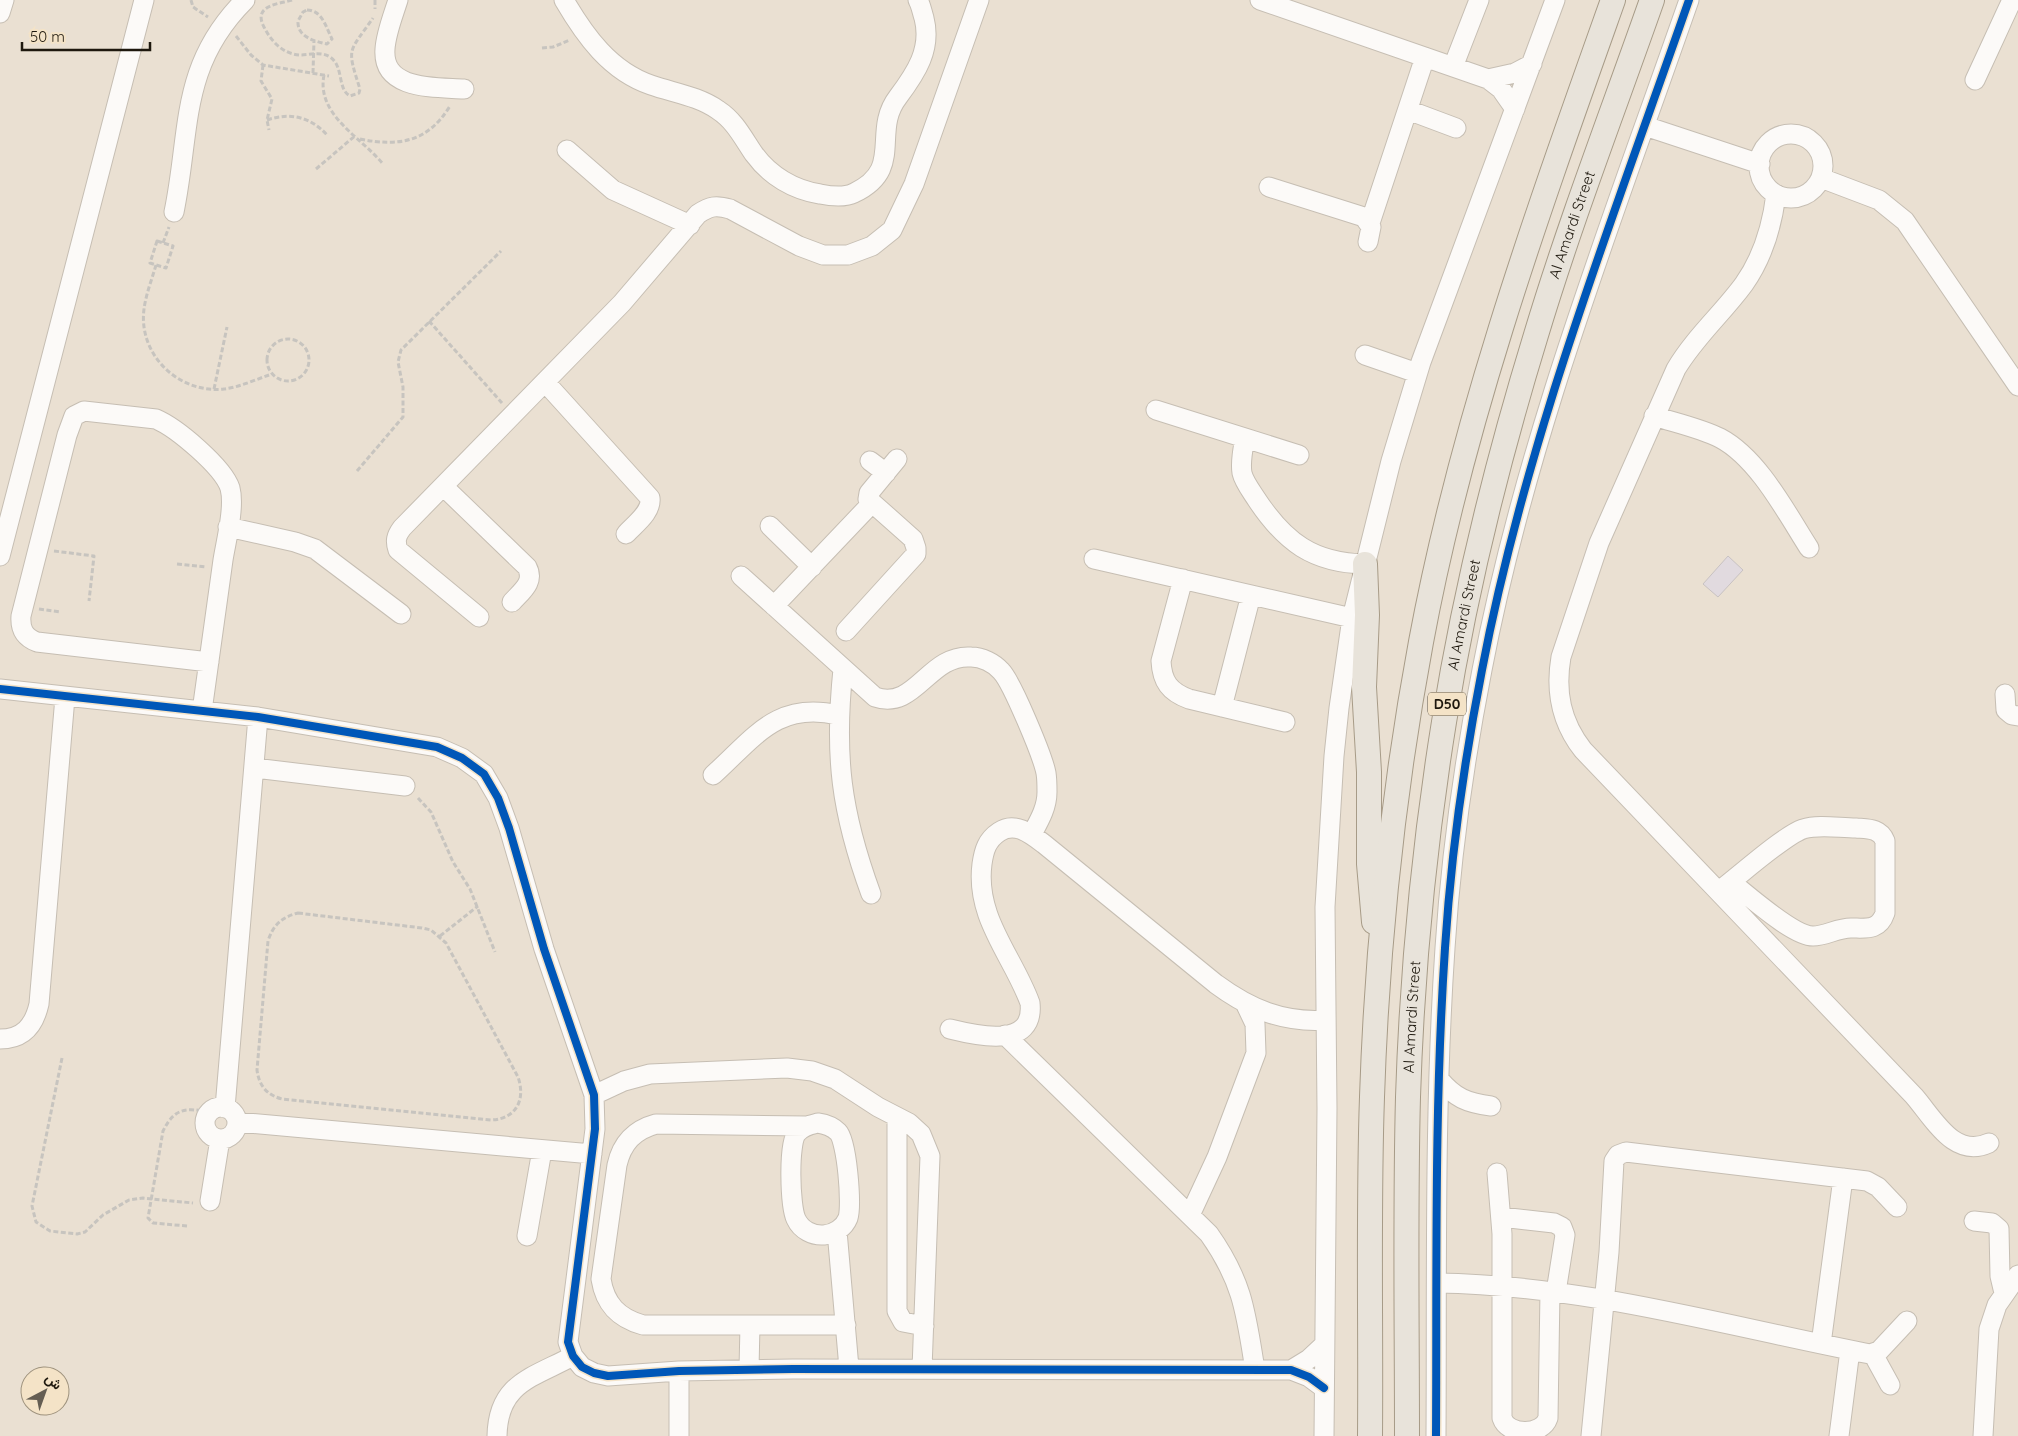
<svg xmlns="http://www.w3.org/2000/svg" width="2018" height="1436" font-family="Quicksand,Vazirmatn,sans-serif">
  <rect width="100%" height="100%" fill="#eae0d2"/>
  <path fill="#e1dadf" stroke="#c8c2c2" d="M1728 556 1743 570 1718 597 1703 584Z"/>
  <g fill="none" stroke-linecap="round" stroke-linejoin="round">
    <g stroke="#c6beb3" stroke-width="21">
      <path id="minor" d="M398 0C393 16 386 33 385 49 382 91 436 87 464 89
        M564 0C585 36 610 71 651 85 674 93 698 96 718 110 735 121 743 138 754 154 770 176 794 190 820 194 830 196 844 198 854 193 905 169 871 132 898 97 916 73 932 49 924 18 922 12 921 5 918 0
        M1260 0 1488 79 1501 89 1515 109
        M0 13 4 0
        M1453 67 1479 0
        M1488 79 1515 73 1532 64
        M1975 80 2012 0
        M1408 110 1456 128
        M1645 126 1760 164
        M1759 166a32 32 0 1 1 64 0a32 32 0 1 1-64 0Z
        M567 150 613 190 690 225
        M1821 178 1879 200 1905 221 2018 386
        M1269 187 1364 217 1371 227 1368 242
        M1776 194C1772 227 1763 257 1744 284 1722 314 1695 337 1676 369L1599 543 1561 657C1555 692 1561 722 1583 750L1914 1096C1934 1119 1954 1159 1989 1143
        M174 212C191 130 179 66 245 0
        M1370 223 1425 57
        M1365 355 1417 373
        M545 382 650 498C652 512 635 524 626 534
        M1156 410 1299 455
        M1654 416C1676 423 1700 428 1720 438 1758 458 1786 512 1809 548
        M1245 438C1243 449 1240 461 1242 473 1244 482 1252 492 1257 500 1285 542 1313 563 1365 564
        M870 461 886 473
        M443 486 527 567C535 582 522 591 512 602
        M770 526 812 567
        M228 527 295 542 315 549 401 614
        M0 556 144 0
        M1094 559 1352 618
        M741 576 875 697C916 711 928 654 971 657 982 657 994 663 1001 671 1012 682 1043 757 1046 773 1047 779 1047 786 1047 792 1047 808 1039 821 1032 834
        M1183 579 1161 661C1162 682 1170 692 1189 699L1285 722
        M774 606 871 504
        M479 617 398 550C395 541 396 536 402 528L622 303 698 214C710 206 716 205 730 209L799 246 823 255H848L872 246 892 230 914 184 979 0
        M846 631 916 554V548L913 539 868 499 869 493 897 459
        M843 669C834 756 841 812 871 894
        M0 689 258 717 437 747 462 758 484 774 498 798 509 828 544 949 594 1095 595 1129 568 1342 573 1356 582 1367 594 1373 608 1376 679 1371 793 1369 1291 1370 1309 1377 1324 1388
        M2005 694 2006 710 2012 715 2018 716
        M1222 707 1251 595
        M202 711C209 661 216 610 223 560 226 541 235 507 230 488 223 467 177 428 156 419L84 411 74 416 67 435 21 616C20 629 24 637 37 642L209 662
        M254 768 405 786
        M713 775C755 737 777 701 838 715
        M1719 891C1738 877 1783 836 1803 829 1819 824 1839 828 1856 828 1868 829 1880 828 1885 841V913C1879 931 1866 928 1851 928 1837 928 1826 936 1813 936 1793 936 1749 896 1731 882
        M950 1029C978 1036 1035 1049 1030 1003 1013 956 975 918 982 864 984 850 987 840 999 832 1015 821 1031 834 1044 844L1216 984C1250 1009 1283 1023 1326 1020
        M1005 1035 1209 1234C1243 1282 1246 1313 1255 1370
        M0 1039C23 1039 34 1026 39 1004L65 697
        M1439 1079C1455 1098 1467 1103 1491 1106
        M594 1095 624 1081 650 1074 787 1068 812 1071 835 1079 878 1107 909 1123 921 1134 930 1156 922 1369
        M205 1123a16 16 0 1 1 32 0a16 16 0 1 1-32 0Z
        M225 1108 258 717
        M897 1117V1311L903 1322 924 1326
        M237 1122 592 1154
        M818 1123C825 1124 832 1126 838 1132 847 1141 852 1205 848 1218 844 1228 834 1234 824 1235 813 1236 801 1230 796 1219 790 1206 788 1143 797 1133 803 1126 810 1125 818 1123Z
        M806 1126 656 1124C634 1130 622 1143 617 1165L601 1279C605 1304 618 1318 643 1325H846
        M1497 1173 1502 1234V1418C1508 1436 1542 1436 1548 1418L1550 1291
        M210 1201 220 1139
        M1191 1213 1217 1157 1256 1053 1255 1024 1246 1005
        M1501 1217 1554 1223 1562 1227 1565 1235 1556 1292
        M1974 1221 1992 1223 1999 1229 2000 1276 2004 1293
        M837 1231 849 1368
        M527 1236 542 1150
        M1437 1283C1584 1285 1726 1326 1870 1354L1879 1351 1907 1321
        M1821 1344 1843 1178
        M1873 1354 1890 1385
        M749 1369 750 1325
        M1291 1370 1309 1359 1324 1345
        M497 1436C498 1383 532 1378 573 1356
        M679 1436V1371
        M1324 1436 1327 1108 1325 907 1334 756 1339 708 1352 618 1391 461 1421 362 1555 0
        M1436 1436C1437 1274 1434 1111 1445 948 1451 855 1464 762 1482 670 1526 439 1612 221 1689 0
        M1591 1436 1609 1252 1614 1161 1618 1155 1626 1152 1867 1181 1878 1187 1897 1207
        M1839 1436 1850 1350
        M1983 1436 1989 1329 1997 1305 2018 1275"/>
    </g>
    <g stroke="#a79b87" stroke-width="26">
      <g id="major">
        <path d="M1365 564 1367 615 1364 687 1369 772V864L1374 922"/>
        <path d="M1370 1436C1371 1323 1368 1210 1372 1097 1377 945 1393 792 1421 642 1462 421 1538 211 1613 0"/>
        <path id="s1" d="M1407 1436C1407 1323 1405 1210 1408 1097 1412 971 1424 846 1444 722 1465 591 1497 462 1536 335 1570 222 1613 111 1652 0"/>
      </g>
    </g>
    <path stroke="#c7c4bf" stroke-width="3" stroke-dasharray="5 2.5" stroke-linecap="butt" d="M191 0 193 7 208 17
      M292 0C279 4 254 5 263 25 270 40 282 54 300 55 310 55 321 51 330 57 344 66 337 89 350 96L359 93 360 89C346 46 349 53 373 18
      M375 0V9
      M307 10C322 10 326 27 332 39L327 44C314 41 297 37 298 21L303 12Z
      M236 36 251 55 263 65 329 76
      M542 48 553 47 570 40
      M263 65 261 81 272 99 267 120 269 130
      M313 73 314 40
      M324 75C316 115 361 137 383 164
      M267 120C291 112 311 117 328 136
      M360 139C399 147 428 142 450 106
      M316 169 356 135
      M157 241 173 246 166 268 150 263Z
      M163 243 169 227
      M156 265C152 279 146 294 144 309 138 355 179 394 224 389 240 387 257 379 272 374
      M429 321 502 403
      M267 360a21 21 0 1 1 42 0a21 21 0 1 1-42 0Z
      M214 389 227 327
      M357 471 403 417V387L398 362 401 350 501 251
      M54 551 94 556 89 601
      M177 564 206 567
      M39 609 61 612
      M418 798 431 812 453 862 470 889 495 952
      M298 913 422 928 431 930 446 943 518 1077C526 1100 516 1119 491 1120L282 1099C267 1095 259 1086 257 1070L268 941C273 925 282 917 298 913Z
      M440 936 478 906
      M62 1058 32 1206 36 1222 50 1231 77 1234 85 1232 103 1215 129 1200 143 1198 193 1203
      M187 1226 153 1223 148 1218 163 1131C175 1107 186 1108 210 1112"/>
    <use href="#minor" stroke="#fcfaf8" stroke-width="19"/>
    <use href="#major" stroke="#e8e3da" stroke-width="24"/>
    <g stroke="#f4e3c7" stroke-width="11">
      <path id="cycleway" d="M0 689 258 717 437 747 462 758 484 774 498 798 509 828 544 949 594 1095 595 1129 568 1342 573 1356 582 1367 594 1373 608 1376 679 1371 793 1369 1291 1370 1309 1377 1324 1388
        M1436 1436C1437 1274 1434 1111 1445 948 1451 855 1464 762 1482 670 1526 439 1612 221 1689 0"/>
    </g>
    <use href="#cycleway" stroke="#0057b8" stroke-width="8"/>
  </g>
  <g text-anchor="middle" stroke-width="4.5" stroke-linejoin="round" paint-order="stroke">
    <rect fill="#f4e3c7" stroke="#5e5546" stroke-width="1" x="1428" y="692.5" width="38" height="23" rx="4"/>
    <g font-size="14" font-weight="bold" fill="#1e180e">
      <text x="1447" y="709">D50</text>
    </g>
    <g font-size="15" fill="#1e180e" stroke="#f4e3c7">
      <text dy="5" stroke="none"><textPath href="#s1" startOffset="1230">Al Amardi Street</textPath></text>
      <text dy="5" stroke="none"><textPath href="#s1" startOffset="825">Al Amardi Street</textPath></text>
      <text dy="5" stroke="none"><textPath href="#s1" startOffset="419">Al Amardi Street</textPath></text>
    </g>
  </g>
  <g transform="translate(45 1391) rotate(41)"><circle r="24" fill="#f4e3c7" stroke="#9e927d"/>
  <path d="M0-4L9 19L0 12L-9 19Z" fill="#655e53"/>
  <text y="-8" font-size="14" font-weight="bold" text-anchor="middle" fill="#1e180e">ش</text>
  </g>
  <path d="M22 42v8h128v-8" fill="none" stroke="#1e180e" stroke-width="2.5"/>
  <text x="30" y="42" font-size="15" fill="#1e180e" stroke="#f4e3c7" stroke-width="4" paint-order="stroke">50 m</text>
</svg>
